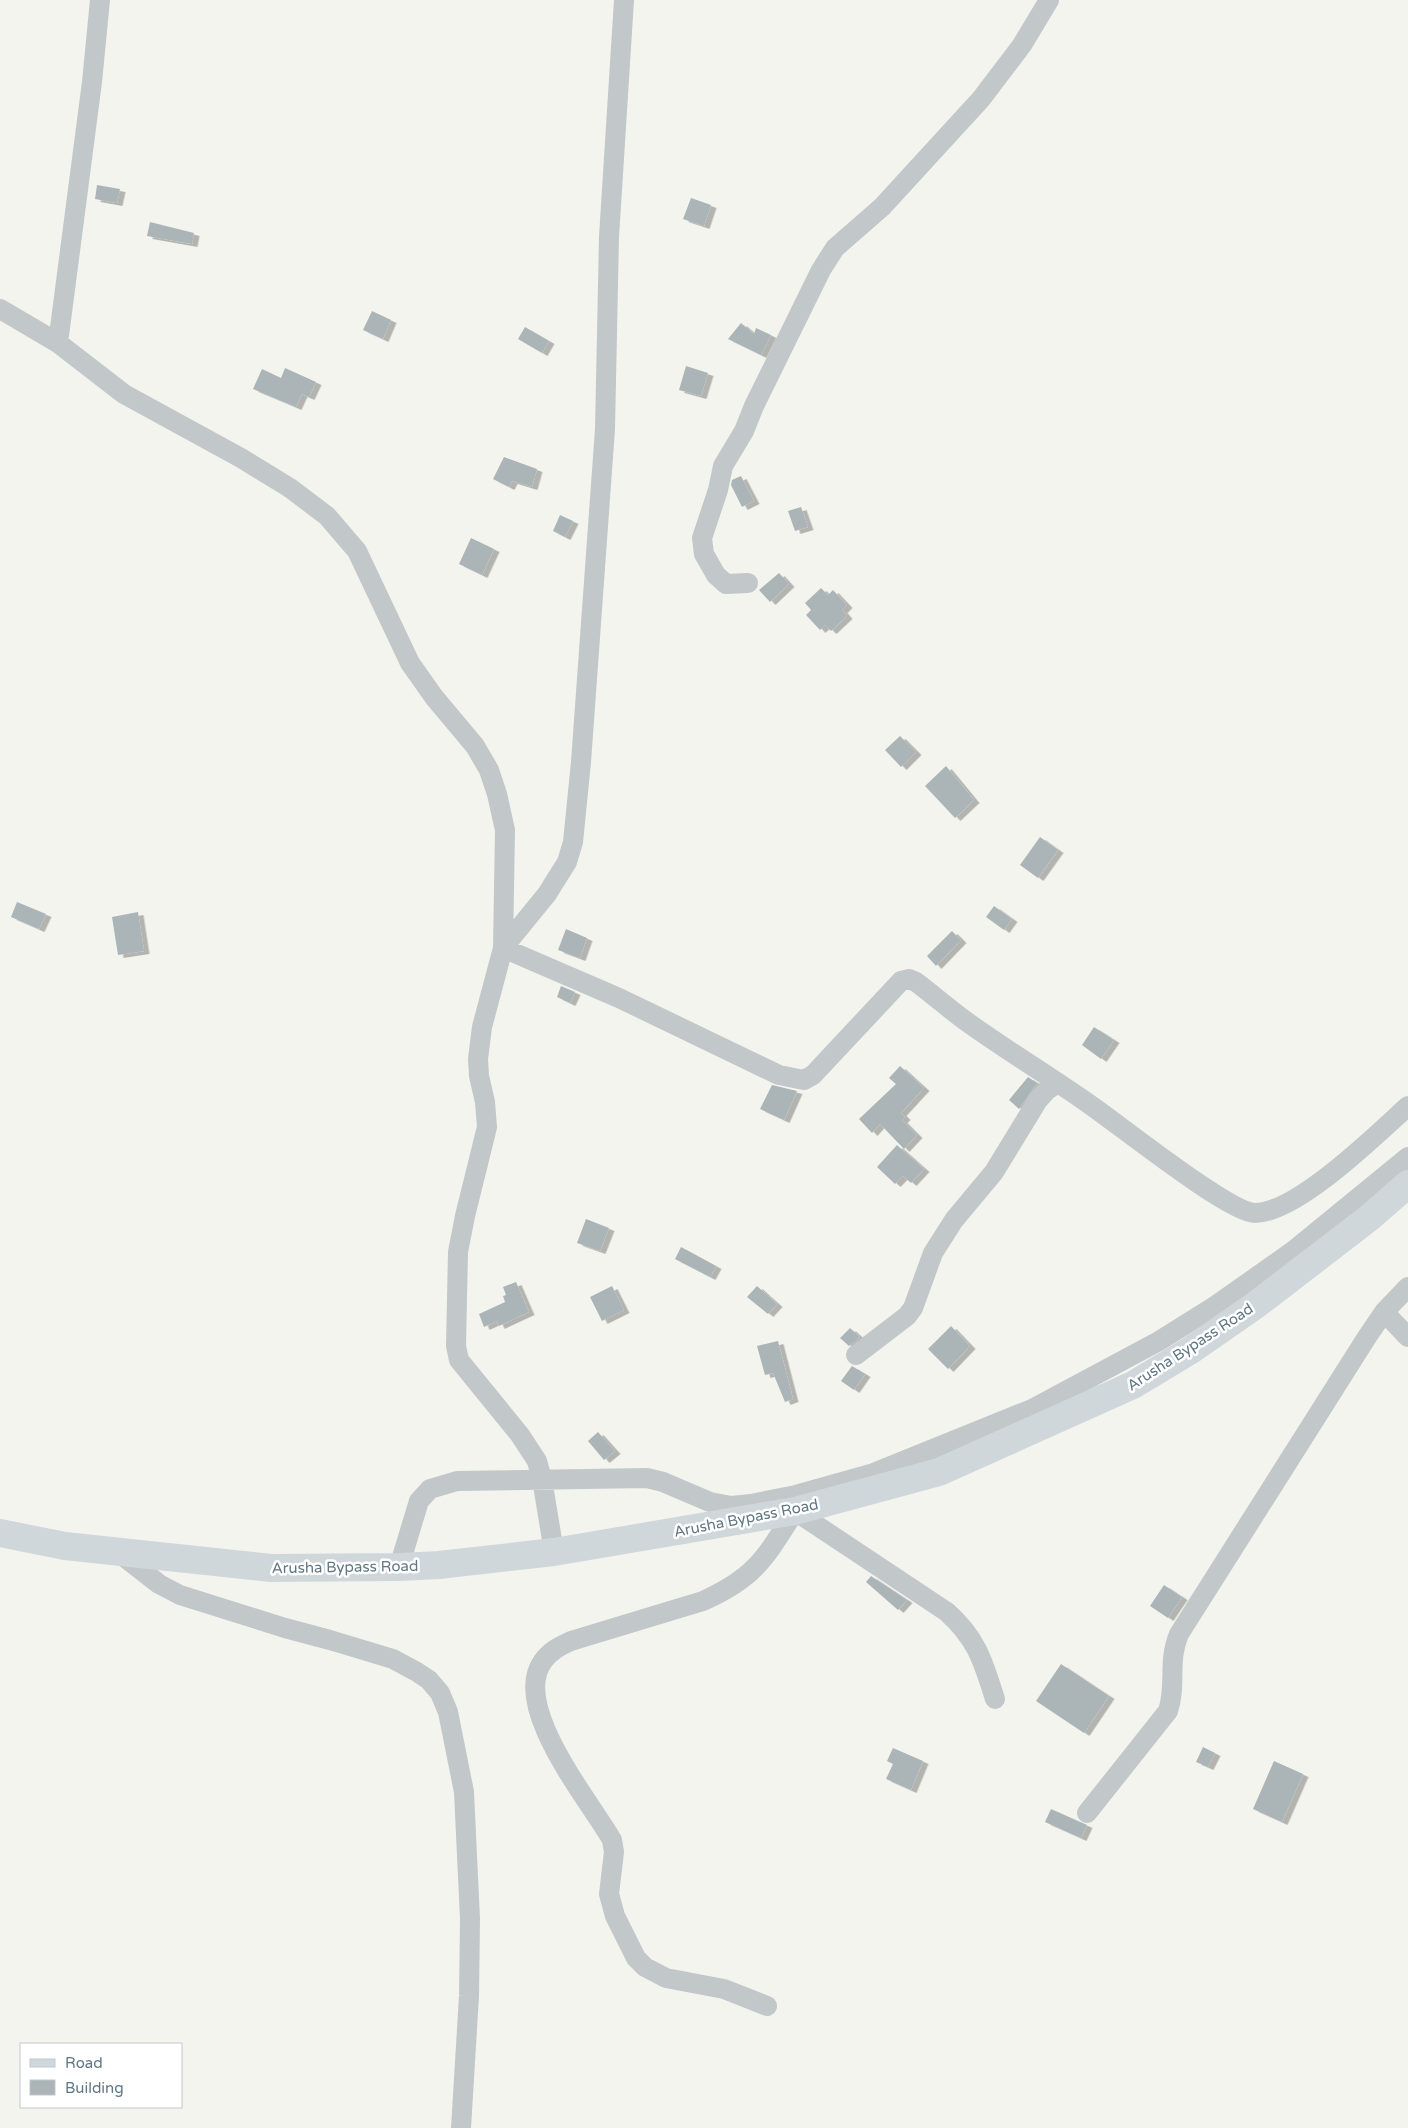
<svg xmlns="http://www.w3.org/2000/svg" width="1408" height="2128" font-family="'Varela Round',sans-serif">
  <defs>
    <filter id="shadow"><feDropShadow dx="5.5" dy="3" stdDeviation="0" flood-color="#0004"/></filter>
  </defs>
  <rect width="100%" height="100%" fill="#f4f4ef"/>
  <path fill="#abb5b8" filter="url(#shadow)" d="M97 185 120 189 117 203 95 199Z
    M691 198 711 205 704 226 683 219Z
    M150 222 194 233 192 244 147 236Z
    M372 311 391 320 383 339 363 330Z
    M741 323 754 334 756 328 771 335 761 355 728 339Z
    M525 327 549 341 542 353 518 339Z
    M686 366 708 373 701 396 679 390Z
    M285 368 316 382 309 397 302 394 296 407 253 389 262 369 281 378Z
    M504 457 537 469 532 487 512 481 509 487 493 479Z
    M741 476 754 501 742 507 731 485 732 480Z
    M801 507 808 527 795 531 788 511Z
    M560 515 573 521 565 537 553 531Z
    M471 538 494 549 482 575 459 564Z
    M779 573 789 584 770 602 759 590Z
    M821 588 828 595 833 590 847 605 842 610 847 616 831 631 825 625 820 630 806 615 811 610 805 603Z
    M900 736 916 752 901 767 885 750Z
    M946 766 974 800 955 818 925 786Z
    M1040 837 1058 850 1038 878 1020 865Z
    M17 902 46 914 39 929 11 917Z
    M994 906 1012 919 1004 930 986 917Z
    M138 912 144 951 118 955 112 917Z
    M566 929 587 938 580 958 558 950Z
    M952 931 961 940 936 966 927 956Z
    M561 986 575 992 570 1003 557 997Z
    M1094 1027 1114 1040 1101 1059 1082 1045Z
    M900 1066 924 1088 901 1113 905 1117 902 1120 917 1135 904 1149 880 1124 872 1133 859 1119 896 1084 889 1078Z
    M1028 1077 1037 1083 1019 1109 1009 1100Z
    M772 1085 797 1091 784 1120 760 1109Z
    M897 1145 924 1169 911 1183 903 1176 895 1184 877 1167Z
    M586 1219 609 1228 600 1251 577 1243Z
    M681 1247 716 1266 710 1277 675 1259Z
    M516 1282 529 1312 499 1326 497 1321 484 1327 479 1314 505 1302 503 1296 506 1295 503 1287Z
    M612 1286 624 1310 602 1321 590 1297Z
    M757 1286 777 1304 768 1314 747 1297Z
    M951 1326 970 1346 948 1369 928 1349Z
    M850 1328 860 1337 849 1346 840 1338Z
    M778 1341 793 1399 785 1402 773 1373 765 1375 757 1346Z
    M852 1366 865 1374 854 1390 841 1381Z
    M598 1432 615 1451 604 1460 588 1441Z
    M871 1576 907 1600 898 1610 866 1582Z
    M1164 1585 1182 1597 1168 1618 1150 1606Z
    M1061 1664 1109 1696 1084 1733 1036 1701Z
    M1203 1747 1215 1753 1208 1767 1196 1762Z
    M893 1748 923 1761 911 1790 886 1779 893 1764 887 1761Z
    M1274 1761 1303 1774 1282 1822 1253 1809Z
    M1051 1809 1087 1825 1081 1838 1045 1822Z"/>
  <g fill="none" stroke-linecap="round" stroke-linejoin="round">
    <path stroke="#c2c7c9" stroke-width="20" d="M0 309 58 343 124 394 241 458 290 488 327 516 357 551 410 663 434 697 475 746 489 770 497 794 505 830 503 948 619 998 779 1075 804 1080 813 1075 901 981 909 979 916 982C932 994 947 1007 963 1019 1004 1049 1048 1075 1089 1104 1117 1123 1229 1213 1255 1213 1297 1213 1377 1134 1408 1106
      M58 343 92 82 100 0
      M748 583 726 584 716 575 704 554 702 538 718 490 723 466 744 431 754 406 821 270 835 248 882 207 981 99 1022 45 1049 0
      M1384 1312 1408 1337
      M856 1355 907 1316 913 1308 933 1253 954 1220 994 1172 1038 1100 1047 1090 1058 1083
      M118 1552 159 1584 180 1595 285 1628 330 1640 393 1659 417 1672 429 1680 440 1693 448 1712 464 1792 470 1919 469 1996 461 2128
      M554 1552 542 1479 537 1461 520 1435 459 1360 456 1346 458 1252 465 1216 487 1127 485 1102 479 1076 478 1059 482 1027 503 948 547 894 567 862 573 842 581 762 605 429 609 237 624 0
      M399 1567 419 1501 430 1489 457 1481 647 1478 663 1482 710 1502 731 1506 751 1504 796 1495 871 1474 1032 1409 1159 1341 1215 1306 1293 1251 1408 1157
      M1087 1813 1168 1711C1177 1684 1167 1663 1179 1634L1367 1337 1384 1312 1408 1287
      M767 2006 724 1989 666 1978 645 1967 636 1958 615 1916 609 1894 614 1852 612 1840C590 1801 510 1706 543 1661 550 1651 560 1646 571 1641L703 1601C756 1577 765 1558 795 1511L947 1612C977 1639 983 1661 995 1699"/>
    <path stroke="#d0d7da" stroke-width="28" d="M0 1533 65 1546 271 1568 399 1567 439 1565 554 1552 795 1511 939 1472 1133 1385 1191 1350 1257 1304 1369 1218 1408 1184"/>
  </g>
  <g text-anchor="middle" stroke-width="5" stroke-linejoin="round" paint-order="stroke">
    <g font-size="15" fill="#607783" stroke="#fff">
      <text transform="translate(1190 1347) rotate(-33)" y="5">Arusha Bypass Road</text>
      <text transform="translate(746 1518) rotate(-11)" y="5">Arusha Bypass Road</text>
      <text transform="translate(345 1567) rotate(-1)" y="5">Arusha Bypass Road</text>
    </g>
  </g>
  <rect x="20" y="2043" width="162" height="65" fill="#ffffff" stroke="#bfc9cd"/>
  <rect x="30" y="2059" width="25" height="8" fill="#d0d7da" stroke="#bfc9cd"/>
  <text x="65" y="2068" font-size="15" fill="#607783">Road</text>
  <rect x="30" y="2080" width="25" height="15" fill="#abb5b8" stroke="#bfc9cd"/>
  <text x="65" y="2093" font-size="15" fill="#607783">Building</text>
</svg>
